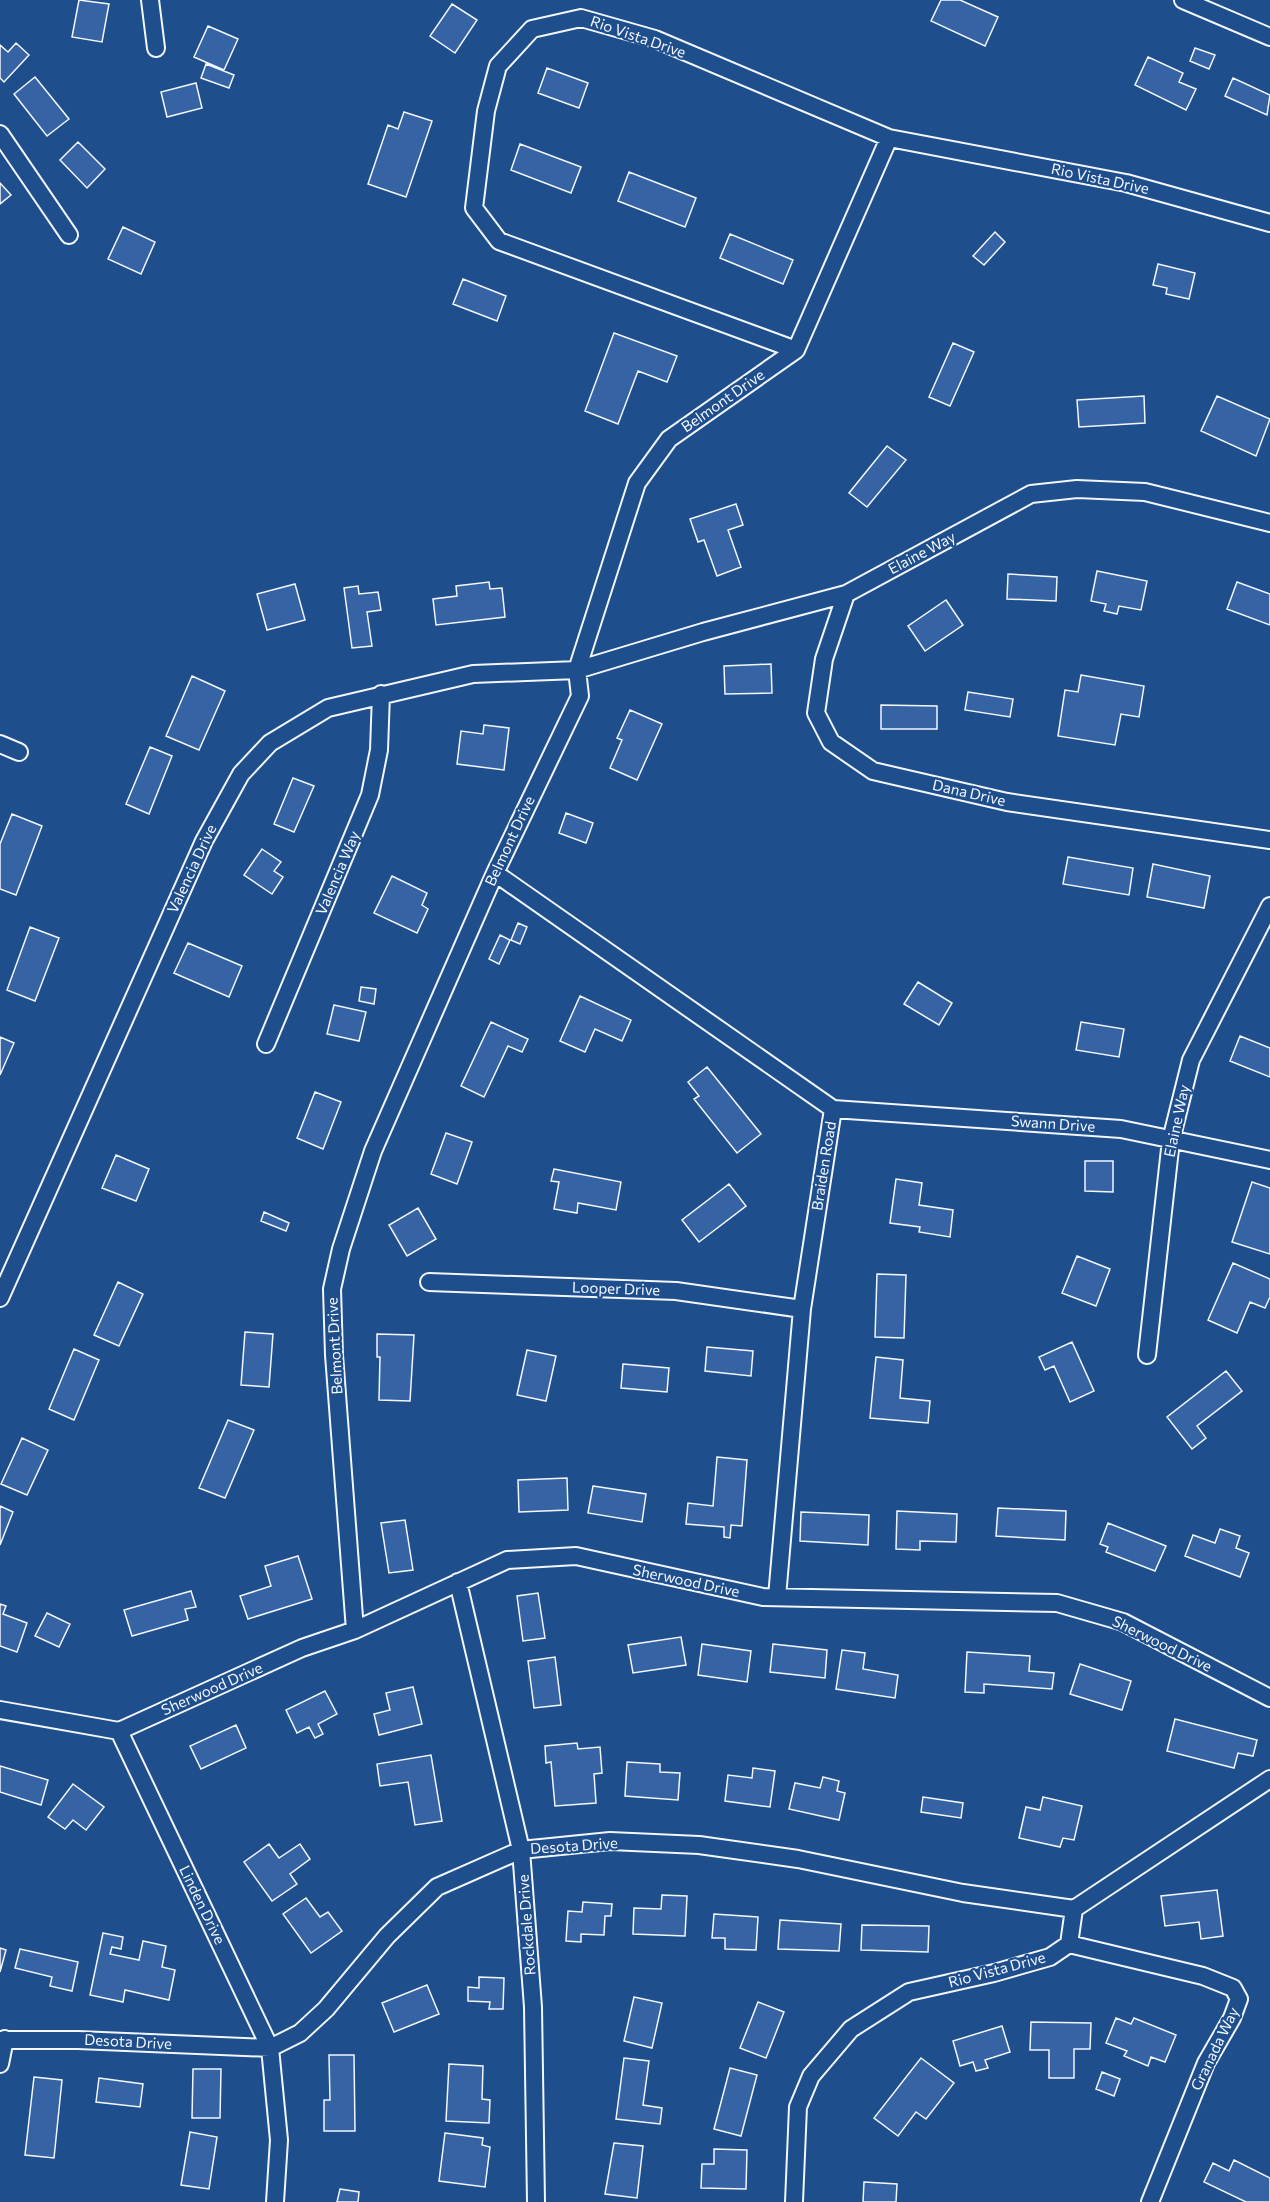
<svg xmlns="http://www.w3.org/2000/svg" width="1270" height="2202" font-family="Commissioner,sans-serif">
  <rect width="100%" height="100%" fill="#1f4e8c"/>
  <path fill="#3563a3" stroke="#f2f6ff" stroke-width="1.5" d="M79 0 109 4 102 42 72 37Z
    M941 0H960L998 17 985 46 931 21Z
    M452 4 477 20 455 53 430 36Z
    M208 26 238 39 224 70 194 57Z
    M16 43 29 55 4 82 0 78V45L8 52Z
    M1195 48 1215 55 1209 69 1190 61Z
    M1148 57 1183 73 1179 82 1196 89 1186 110 1135 85Z
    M206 64 234 75 229 88 201 78Z
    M547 68 588 83 579 108 538 93Z
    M35 77 69 119 47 136 14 94Z
    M1233 78 1270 95 1267 115 1225 96Z
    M196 83 202 108 167 117 161 92Z
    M404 112 432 121 406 197 368 184 388 125 398 129Z
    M78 142 105 169 87 188 60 160Z
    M520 144 581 167 571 193 511 170Z
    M629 172 696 198 685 227 618 201Z
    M0 183 11 195 0 204Z
    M123 227 155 242 141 274 108 259Z
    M995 232 1005 242 984 265 973 256Z
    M730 234 793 260 783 284 720 258Z
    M1158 264 1195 273 1189 299 1166 294 1167 288 1153 285Z
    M463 279 506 296 497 321 453 304Z
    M614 333 677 356 667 382 638 371 618 424 585 411Z
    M953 343 974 352 950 406 929 397Z
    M1144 396 1145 423 1079 427 1077 400Z
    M1217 396 1270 419 1256 456 1201 431Z
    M887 446 906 460 867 507 849 493Z
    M736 504 743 525 728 530 741 567 717 576 704 540 698 542 690 519Z
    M1097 571 1147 581 1141 610 1119 606 1117 614 1104 611 1106 604 1091 601Z
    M1008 574 1057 577 1056 601 1007 599Z
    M489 582 490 589 502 588 505 617 436 625 433 599 457 596 456 586Z
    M1237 582 1270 594V625L1227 609Z
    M295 584 305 620 267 630 257 594Z
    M358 586 359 594 378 592 381 610 367 612 372 646 352 648 344 588Z
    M946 600 963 625 925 651 908 626Z
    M771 664 772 693 725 694 724 666Z
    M1081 675 1144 686 1139 717 1121 714 1115 745 1058 736 1065 690 1078 692Z
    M192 676 225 691 199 750 166 736Z
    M968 692 1013 699 1010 717 965 710Z
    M881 705 937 706V729H881Z
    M630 710 662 724 637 780 610 768 622 740 617 738Z
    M484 725 509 728 504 770 457 764 461 731 483 734Z
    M150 747 172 756 149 814 126 804Z
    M293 778 314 786 294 832 274 824Z
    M566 813 593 823 586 843 559 833Z
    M12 814 42 826 16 895 0 889V844Z
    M262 849 281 862 274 871 283 877 272 894 244 875Z
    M1068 857 1133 868 1129 895 1063 884Z
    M1153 864 1210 876 1204 908 1147 897Z
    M392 876 427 893 422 905 428 909 417 933 374 913Z
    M518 923 527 927 520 944 511 940Z
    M30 927 59 938 35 1001 7 990Z
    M500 935 510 940 499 964 489 959Z
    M188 943 242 966 229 997 174 973Z
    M918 982 952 1003 939 1025 904 1004Z
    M361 987 376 989 374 1004 359 1001Z
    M580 996 631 1020 622 1041 595 1029 585 1052 560 1041Z
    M334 1005 366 1012 359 1041 327 1034Z
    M491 1022 528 1039 522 1052 508 1046 484 1097 461 1086Z
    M1081 1022 1124 1029 1119 1057 1076 1050Z
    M1240 1036 1270 1048V1077L1230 1061Z
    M0 1037 14 1043 0 1075Z
    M707 1067 761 1134 737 1153 694 1099 699 1096 688 1082Z
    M315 1092 341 1102 323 1149 297 1138Z
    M446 1133 472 1142 457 1184 431 1174Z
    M116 1155 149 1169 136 1201 102 1188Z
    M1085 1161H1113V1192L1085 1191Z
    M554 1169 621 1182 616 1210 578 1203 577 1213 554 1209 559 1182 551 1181Z
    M896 1179 922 1183 919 1205 953 1210 950 1237 919 1232 920 1227 890 1223Z
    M1252 1182 1270 1188V1254L1232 1242Z
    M729 1184 746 1206 699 1242 682 1220Z
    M418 1208 436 1239 407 1256 389 1225Z
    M264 1212 289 1223 286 1231 261 1221Z
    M1077 1256 1110 1269 1096 1306 1062 1293Z
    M1233 1263 1270 1279V1297L1265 1308 1250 1302 1237 1333 1208 1320Z
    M877 1274 906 1275 904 1338 875 1337Z
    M118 1282 143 1294 119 1346 94 1335Z
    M245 1332 273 1334 269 1387 241 1385Z
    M377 1334 414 1335 410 1401 379 1400 380 1357H377Z
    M1072 1342 1094 1391 1070 1402 1054 1366 1045 1370 1039 1357Z
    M707 1347 753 1351 751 1376 705 1371Z
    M74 1349 99 1360 74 1420 49 1409Z
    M527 1350 556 1356 546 1401 517 1395Z
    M876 1357 903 1360 900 1398 930 1401 928 1423 870 1418Z
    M623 1364 669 1368 667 1392 621 1388Z
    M1226 1371 1242 1391 1197 1426 1206 1438 1192 1449 1167 1417Z
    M228 1420 254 1430 225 1498 199 1488Z
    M22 1438 48 1450 27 1495 1 1484Z
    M717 1457 747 1460 742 1526 731 1525 730 1538 724 1537V1527L686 1524 688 1503 713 1506Z
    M567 1478 568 1510 519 1512 518 1480Z
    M593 1486 646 1494 642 1522 588 1513Z
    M0 1506 13 1512 0 1545Z
    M998 1508 1066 1511 1065 1540 996 1536Z
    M897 1511 957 1514 956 1542 920 1541V1550L896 1549Z
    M801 1512 869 1515 868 1545 800 1541Z
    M405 1520 413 1570 389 1573 381 1523Z
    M1108 1523 1166 1546 1155 1571 1106 1552 1108 1547 1100 1544Z
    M1220 1529 1240 1536 1236 1548 1249 1553 1240 1577 1185 1556 1193 1535 1215 1543Z
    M298 1556 312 1599 248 1619 240 1596 271 1586 265 1566Z
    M191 1591 196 1607 185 1609 188 1620 132 1636 124 1610Z
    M538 1593 545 1638 523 1641 517 1596Z
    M0 1604 6 1606 3 1614 27 1623 17 1652 0 1646Z
    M47 1613 70 1624 59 1647 35 1636Z
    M681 1637 686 1665 633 1673 628 1645Z
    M702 1644 751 1651 747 1682 698 1675Z
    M773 1644 827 1650 825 1678 770 1672Z
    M842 1650 865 1653 863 1669 898 1675 895 1698 836 1689Z
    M967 1652 1030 1656 1029 1671 1054 1673 1052 1689 984 1684V1693L965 1692Z
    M555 1657 561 1705 534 1708 528 1661Z
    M1080 1664 1131 1681 1122 1710 1070 1694Z
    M413 1687 422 1724 379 1735 374 1714 390 1710 386 1693Z
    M325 1691 337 1714 318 1724 323 1734 315 1738 309 1727 297 1733 286 1710Z
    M1175 1719 1257 1740 1253 1756 1238 1753 1234 1768 1167 1751Z
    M236 1725 246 1748 201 1769 190 1746Z
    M577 1743 578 1749 600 1747 602 1773 594 1774 596 1803 555 1806 551 1762 546 1763 545 1746Z
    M431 1755 442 1821 415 1825 408 1782 380 1786 377 1764Z
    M627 1762 660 1764V1772L680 1773 678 1800 625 1796Z
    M0 1766 48 1780 41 1805 0 1792Z
    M753 1768 775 1771 770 1807 725 1801 728 1775 752 1778Z
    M823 1777 839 1781 837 1791 845 1793 839 1820 789 1809 795 1783 820 1788Z
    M73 1784 104 1807 86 1830 73 1820 65 1829 48 1817Z
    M923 1797 963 1803 961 1818 921 1812Z
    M1043 1797 1082 1806 1074 1840 1063 1838 1060 1847 1019 1838 1026 1807 1040 1810Z
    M269 1844 279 1858 300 1844 310 1859 290 1874 297 1884 272 1901 244 1862Z
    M1217 1890 1223 1936 1201 1939 1199 1922 1165 1926 1161 1896Z
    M662 1895 687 1896 685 1936 633 1934 634 1908 661 1909Z
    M306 1898 320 1917 328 1912 342 1931 311 1953 283 1914Z
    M583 1902 612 1904 611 1916H605L604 1935 581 1934V1942L566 1941 568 1911 582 1912Z
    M714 1914 758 1917 756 1950 725 1949V1938H712Z
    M780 1920 841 1924 839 1951 778 1949Z
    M862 1925 929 1926 928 1952 861 1950Z
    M103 1933 123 1937 121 1949 112 1947 110 1954 139 1960 143 1941 166 1946 162 1967 175 1970 169 2000 125 1990 123 2002 90 1995Z
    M0 1948 6 1950 0 1972Z
    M20 1949 78 1962 72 1991 50 1986 52 1977 15 1968Z
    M479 1977 504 1978 503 2009H489L490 2002 468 2001V1987L479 1988Z
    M427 1985 439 2014 394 2032 382 2003Z
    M634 1997 662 2003 652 2048 624 2041Z
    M758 2002 784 2012 766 2058 740 2048Z
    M1116 2018 1131 2024 1134 2018 1176 2035 1165 2062 1151 2057 1148 2066 1124 2056 1127 2051 1106 2043Z
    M1031 2022 1091 2023 1090 2049H1074V2078H1049V2050H1030Z
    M1002 2026 1010 2052 985 2060 988 2068 976 2071 973 2062 960 2066 953 2041Z
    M329 2055H354L355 2131H324V2100H330Z
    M624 2058 649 2061 643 2105 662 2108 660 2124 616 2119Z
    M921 2058 954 2083 926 2119 916 2112 898 2136 874 2118Z
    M449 2064 483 2066 482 2099 490 2100 489 2123 446 2121Z
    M730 2068 757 2075 741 2136 714 2129Z
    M193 2069H221L220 2118H192Z
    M1102 2072 1120 2079 1114 2096 1096 2089Z
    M34 2077 62 2080 54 2158 25 2155Z
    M99 2078 143 2084 140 2107 96 2102Z
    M190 2132 217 2137 209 2189 181 2185Z
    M445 2133 483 2138 482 2145 490 2147 485 2187 439 2181Z
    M614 2143 643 2146 637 2198 605 2194Z
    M714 2149 747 2150 746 2189 701 2188 702 2164H714Z
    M1234 2160 1270 2178V2202H1246L1204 2182 1213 2163 1229 2171Z
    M864 2182 897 2184 896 2202H863Z
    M340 2189 359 2192 358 2202H337Z"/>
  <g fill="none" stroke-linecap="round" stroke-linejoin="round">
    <g stroke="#f2f6ff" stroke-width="20">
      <path id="minor" d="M150 0 156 48
        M1183 0 1270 37
        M0 134 69 235
        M796 350 499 241 474 208 486 111 498 66 532 29 581 18 655 39 889 138 1126 183 1270 223
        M846 594 824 659 816 713 831 742 873 771 1007 802 1270 840
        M0 744 19 752
        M495 873 833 1109 802 1309 777 1597
        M266 1044 370 795 379 750 381 694
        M833 1109 1121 1129 1270 1160
        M429 1282 676 1291 802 1309
        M0 1298 204 841 241 774 270 743 328 708 473 674 577 670 703 632 846 594 1031 494 1077 489 1145 492 1270 523
        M1147 1355 1171 1140 1191 1060 1270 906
        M458 1582 521 1850 533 2007 536 2202
        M355 1630 334 1355 332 1289 341 1249 373 1151 495 873 580 696 577 670 637 483 669 439 796 350 889 138
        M0 1710 119 1731 270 2048 279 2140 275 2202
        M119 1731 302 1648 355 1630 507 1560 576 1556 763 1597 1057 1603 1123 1622 1270 1698
        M1069 1944 1203 1976 1233 1988 1239 1999 1232 2018 1206 2063 1150 2202
        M0 2040H78L270 2048 300 2033 326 2009 387 1936 437 1887 521 1850 610 1841 699 1845 798 1859 963 1893 1074 1909
        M0 2064 5 2039
        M794 2202 798 2107 811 2076 851 2029 909 1992 994 1973 1050 1957 1069 1944 1074 1909 1270 1779"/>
    </g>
    <use href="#minor" stroke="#1f4e8c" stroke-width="16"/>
  </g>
  <g text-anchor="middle" stroke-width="4.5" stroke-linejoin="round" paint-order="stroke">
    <g font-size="15" fill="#f2f6ff" stroke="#1f4e8c">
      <text transform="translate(638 37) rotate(19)" y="5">Rio Vista Drive</text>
      <text transform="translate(1100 179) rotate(12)" y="5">Rio Vista Drive</text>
      <text transform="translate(723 401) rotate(-35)" y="5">Belmont Drive</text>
      <text transform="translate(922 553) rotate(-28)" y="5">Elaine Way</text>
      <text transform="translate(969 793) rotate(13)" y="5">Dana Drive</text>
      <text transform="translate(510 841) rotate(-65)" y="5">Belmont Drive</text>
      <text transform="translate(192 869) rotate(-65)" y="5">Valencia Drive</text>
      <text transform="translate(338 873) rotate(-67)" y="5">Valencia Way</text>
      <text transform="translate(1177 1121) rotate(-78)" y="5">Elaine Way</text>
      <text transform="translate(1053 1124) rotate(4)" y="5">Swann Drive</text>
      <text transform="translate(824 1166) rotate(-81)" y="5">Braiden Road</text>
      <text transform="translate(616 1289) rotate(2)" y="5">Looper Drive</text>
      <text transform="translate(335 1346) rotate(-93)" y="5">Belmont Drive</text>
      <text transform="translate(686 1581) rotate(12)" y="5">Sherwood Drive</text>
      <text transform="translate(1162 1644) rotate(26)" y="5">Sherwood Drive</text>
      <text transform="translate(212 1689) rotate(-24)" y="5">Sherwood Drive</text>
      <text transform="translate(574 1846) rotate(-4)" y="5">Desota Drive</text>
      <text transform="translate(202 1905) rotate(64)" y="5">Linden Drive</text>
      <text transform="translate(527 1925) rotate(-94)" y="5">Rockdale Drive</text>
      <text transform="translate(997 1970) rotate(-15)" y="5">Rio Vista Drive</text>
      <text transform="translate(128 2042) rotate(3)" y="5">Desota Drive</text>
      <text transform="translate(1215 2049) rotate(-64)" y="5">Granada Way</text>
    </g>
  </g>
</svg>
